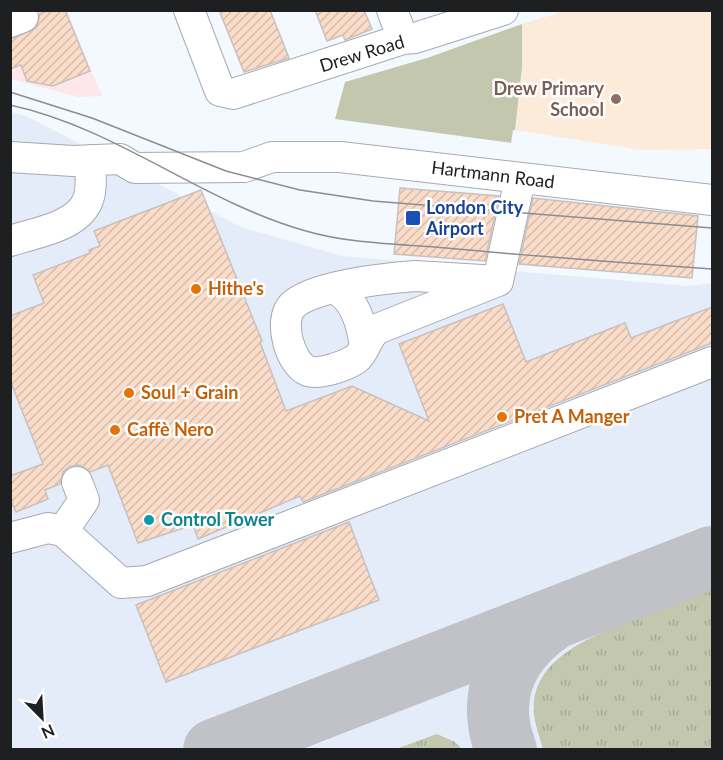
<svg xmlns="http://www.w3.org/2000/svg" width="723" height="760" font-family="Lato,sans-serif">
  <defs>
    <pattern id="grass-tufts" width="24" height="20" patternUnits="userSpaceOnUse" patternTransform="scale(1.5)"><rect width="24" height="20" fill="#c3c7ae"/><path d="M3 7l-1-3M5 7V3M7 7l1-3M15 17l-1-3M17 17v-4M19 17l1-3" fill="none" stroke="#a7aa95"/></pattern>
    <pattern id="building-hatch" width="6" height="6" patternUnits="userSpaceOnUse" patternTransform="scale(1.5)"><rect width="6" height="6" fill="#fadcc9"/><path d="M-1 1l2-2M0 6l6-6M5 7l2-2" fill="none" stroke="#d6bcac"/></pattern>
  </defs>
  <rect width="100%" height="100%" fill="#f4f8ff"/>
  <path fill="#e4ebf9" d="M11 112 26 116 241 227 342 256 687 286 712 283V749L11 750Z"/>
  <path fill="#fde7ec" d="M10 11H67L102 96 78 97 11 79Z"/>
  <path fill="#fbebd8" d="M565 11H712V149L641 150 515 130 522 67V24Z"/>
  <path fill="url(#grass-tufts)" d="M712 583V749H543C540 738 535 725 534 714 529 658 594 636 634 619L633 614Z
    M437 734 455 742 462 749H396Z"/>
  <path fill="#c3c7ae" d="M522 24V67L515 130H513L511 143 335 119 345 82 427 58Z"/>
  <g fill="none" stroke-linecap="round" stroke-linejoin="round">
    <path stroke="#c0c2c8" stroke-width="62" d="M214 750 712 557
      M506 750C485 696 507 650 553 619"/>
  </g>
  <path fill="url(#building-hatch)" stroke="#c8c1bd" stroke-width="1.5" d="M48 10H65L90 71 53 86 27 81 21 65 10 69V39L36 28 40 14Z
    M219 10H270L289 58 244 72Z
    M315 10H364L372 29 345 40 343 35 327 41Z
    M400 188 499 196 485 261 394 254Z
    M201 190 262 341 260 342 286 411 352 386 429 421 399 344 503 304 526 362 625 323 631 338 712 307V343L303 502 300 496 198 539 193 525 138 543 108 465 90 472 80 465 70 466 63 472 60 484 45 490 48 499 16 512 10 499V476L43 464 10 380V316L44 303 33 275 90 253 89 250 100 246 94 231Z
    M533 198 698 216 692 278 519 264Z
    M349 522 379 600 166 682 136 605Z"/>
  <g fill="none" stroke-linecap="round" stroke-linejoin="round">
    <g stroke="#a6aab1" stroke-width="32">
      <path id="minor" d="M189 10 220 91 233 94 403 39 415 38 503 10
        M392 10 403 39
        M10 22 23 17
        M10 157 73 161 120 159 135 168 244 167 272 157H340L712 200
        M10 241C34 233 76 227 87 202 93 190 90 173 90 160
        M415 276 498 281 377 329C366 337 366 351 356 359 345 366 320 375 308 371 290 364 278 321 292 306 311 286 387 278 415 276Z
        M498 281 520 179
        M335 289C355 298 362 326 365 346
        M63 531 84 500 77 482
        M10 538 48 528 63 531 121 583 147 581 712 362"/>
    </g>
    <use href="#minor" stroke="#fff" stroke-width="30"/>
    <path stroke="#8b8d92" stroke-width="1.5" d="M10 92 92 118 226 171 300 190 373 201 712 228
      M10 105C117 128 202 202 306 231 350 244 400 244 446 248 534 256 623 263 712 269"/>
  </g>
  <circle fill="#8d6e63" stroke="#fff" stroke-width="2" cx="616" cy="99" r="6"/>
  <rect fill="#1a4fb4" stroke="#fff" stroke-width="2" x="405" y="210" width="16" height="16" rx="3"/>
  <g fill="#e8710a" stroke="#fff" stroke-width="2">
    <circle cx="196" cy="289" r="6"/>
    <circle cx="129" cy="393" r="6"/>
    <circle cx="502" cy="417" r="6"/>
    <circle cx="115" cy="430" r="6"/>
  </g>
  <circle fill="#0f9aa8" stroke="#fff" stroke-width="2" cx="149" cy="520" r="6"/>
  <g text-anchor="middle" stroke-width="5" stroke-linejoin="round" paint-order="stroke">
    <g font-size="18" fill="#1e1f21" stroke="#fff">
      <text transform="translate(362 54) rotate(-17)" y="6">Drew Road</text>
      <text transform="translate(493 175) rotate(7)" y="6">Hartmann Road</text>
    </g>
    <g font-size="18" font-weight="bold" fill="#785e54" stroke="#fff" text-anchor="end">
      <text x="604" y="95">Drew Primary<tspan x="604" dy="21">School</tspan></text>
    </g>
    <g font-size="18" font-weight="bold" fill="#164399" stroke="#fff" text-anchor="start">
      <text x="426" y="214">London City<tspan x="426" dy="21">Airport</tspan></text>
    </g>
    <g font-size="18" font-weight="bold" fill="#c56008" stroke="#fff" text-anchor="start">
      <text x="208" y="295">Hithe's</text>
      <text x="141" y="399">Soul + Grain</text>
      <text x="514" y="423">Pret A Manger</text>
      <text x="127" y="436">Caffè Nero</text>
    </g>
    <g font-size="18" font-weight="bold" fill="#0d838f" stroke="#fff" text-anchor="start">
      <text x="161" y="526">Control Tower</text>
    </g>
  </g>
  <rect width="723" height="760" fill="none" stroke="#1e1f21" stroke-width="24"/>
  <g transform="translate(42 718) rotate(156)" stroke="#ffffff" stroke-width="4.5" paint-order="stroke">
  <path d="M0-4.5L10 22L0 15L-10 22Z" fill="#1e1f21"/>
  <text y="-9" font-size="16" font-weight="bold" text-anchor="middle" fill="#1e1f21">N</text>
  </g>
</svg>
